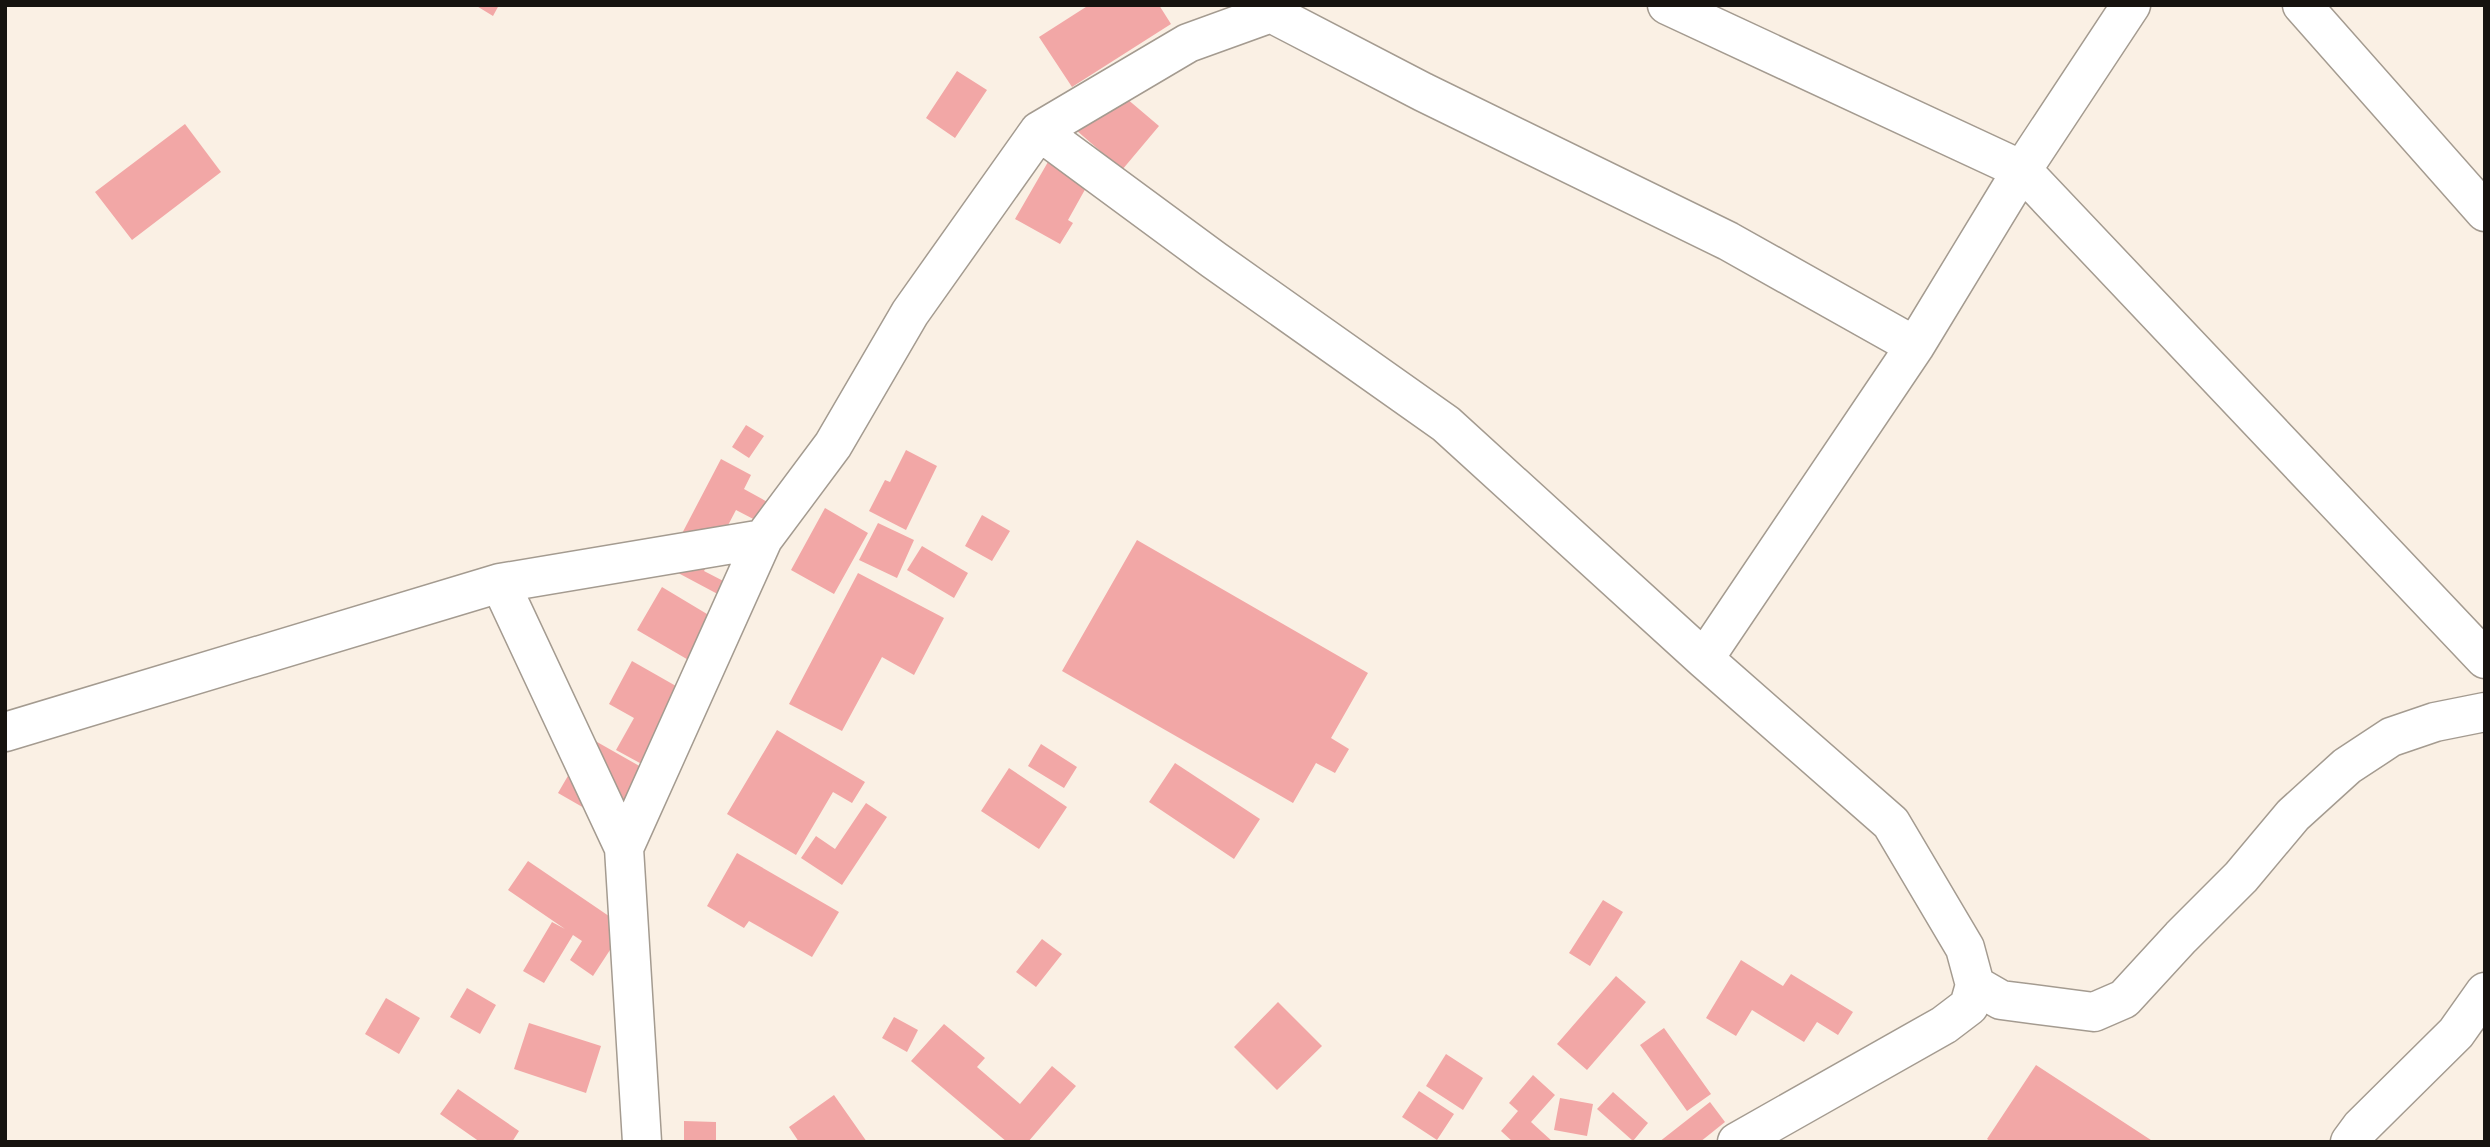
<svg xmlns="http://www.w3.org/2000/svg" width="2490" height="1147" font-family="Literata,serif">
  <rect width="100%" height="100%" fill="#faf0e4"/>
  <path fill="#f2a7a6" d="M475 5H499L493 16Z
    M1089 5H1159L1171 24 1072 87 1039 37Z
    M957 71 987 90 955 138 926 118Z
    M1113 87 1159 126 1122 170 1076 130Z
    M185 124 221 172 132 240 95 192Z
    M1052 155 1092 177 1068 220 1073 223 1060 244 1015 219Z
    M746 425 764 436 749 458 732 447Z
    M906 450 937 466 906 530 869 511 885 480 890 482Z
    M721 459 751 475 744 489 771 504 761 523 736 510 704 571 733 586 727 599 665 566Z
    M825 508 868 533 834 594 791 570Z
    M982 515 1010 531 992 561 965 546Z
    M878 523 914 540 897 578 859 560Z
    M1137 540 1368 673 1331 738 1349 749 1335 773 1316 763 1293 803 1062 671Z
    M922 546 968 573 954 598 907 570Z
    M858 573 944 618 914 675 882 657 842 731 789 704Z
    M662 587 722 623 697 665 637 630Z
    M632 661 690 694 649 768 616 750 634 718 609 704Z
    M777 730 865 782 852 803 833 792 796 855 727 814Z
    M590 738 650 772 619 828 558 793Z
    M1041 744 1077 767 1064 788 1028 766Z
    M1175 763 1260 819 1234 859 1149 802Z
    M1009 768 1067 807 1039 849 981 811Z
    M866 803 887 817 842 885 801 858 816 836 835 849Z
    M737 853 839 912 812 957 749 921 744 928 707 906Z
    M528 861 625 927 593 976 570 960 582 941 573 935 544 983 523 971 552 922 565 929 508 890Z
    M1603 900 1623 912 1590 966 1569 953Z
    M1042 939 1062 954 1036 987 1016 972Z
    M1741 960 1783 986 1791 974 1853 1012 1838 1035 1817 1022 1804 1042 1752 1010 1736 1036 1706 1018Z
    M1616 976 1646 1002 1587 1070 1557 1044Z
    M467 988 496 1005 480 1034 450 1017Z
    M386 998 420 1018 399 1054 365 1034Z
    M1278 1002 1322 1046 1277 1090 1234 1047Z
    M894 1017 918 1030 907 1052 882 1038Z
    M529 1023 601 1046 586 1093 514 1069Z
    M944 1024 985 1058 977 1067 1020 1104 1052 1066 1076 1086 1028 1142H1007L911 1061Z
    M1664 1028 1711 1094 1687 1111 1640 1045Z
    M1446 1054 1483 1078 1463 1110 1426 1086Z
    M2036 1065 2154 1142H1991L1987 1139Z
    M1533 1075 1555 1095 1531 1122 1553 1142H1513L1501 1131 1518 1111 1509 1103Z
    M458 1089 519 1131 512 1142H480L440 1114Z
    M1419 1091 1454 1114 1437 1140 1402 1117Z
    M1613 1092 1648 1123 1633 1141 1597 1109Z
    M834 1095 867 1142H799L789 1127Z
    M1560 1098 1593 1104 1587 1136 1554 1130Z
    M1710 1102 1725 1122 1700 1142H1659Z
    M684 1121 716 1122V1142H684Z"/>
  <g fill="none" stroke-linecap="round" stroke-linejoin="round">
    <g stroke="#a49b90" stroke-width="41">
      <path id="street" d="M1667 5 2022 170 2485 659
        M2302 5 2485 212
        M1271 13 1423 92 1728 241 1915 346
        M1039 131 1214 260 1446 424 1704 659 1891 823 1965 948 1975 985 1969 1006 1944 1025 1737 1142
        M500 583 624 848 642 1142
        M1704 659 1915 346 2022 170 2131 5
        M5 732 500 583 763 539
        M624 848 763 539 833 445 910 313 1039 131 1188 43 1271 13 1282 5
        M1975 985 2001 1000 2094 1012 2124 999 2181 937 2241 877 2293 815 2347 766 2391 737 2435 722 2485 712
        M2350 1142 2361 1127 2456 1033 2485 992"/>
    </g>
    <use href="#street" stroke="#fff" stroke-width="38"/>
  </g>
  <rect width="2490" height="1147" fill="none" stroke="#16130f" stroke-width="14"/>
</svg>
